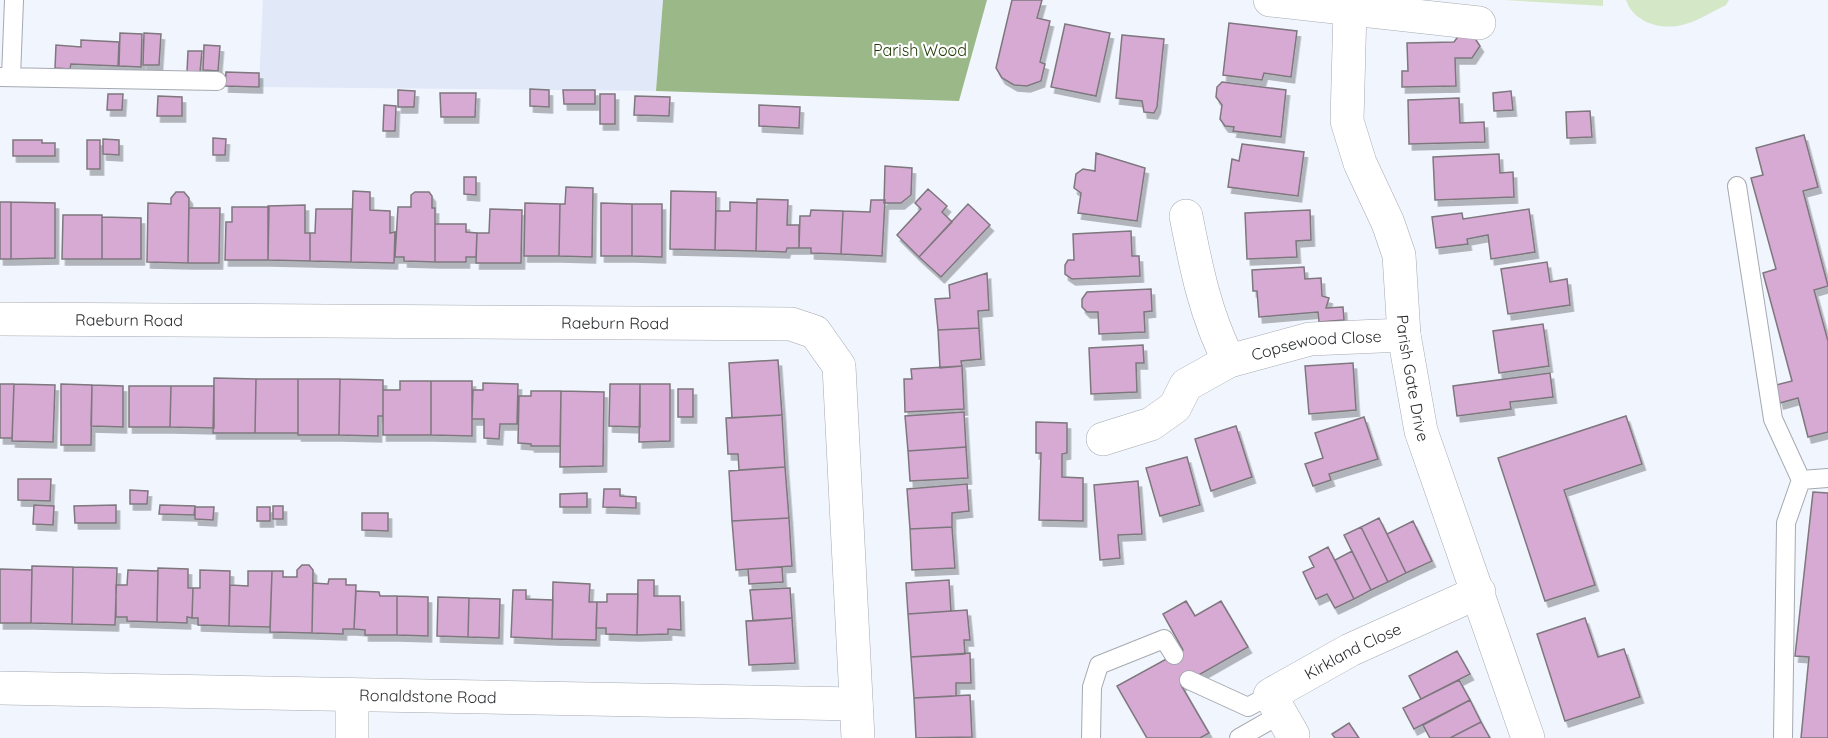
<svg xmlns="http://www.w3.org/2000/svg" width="1828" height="738" font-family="Quicksand,sans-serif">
  <defs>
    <filter id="shadow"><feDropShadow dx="3.5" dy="6" stdDeviation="0" flood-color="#0004"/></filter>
  </defs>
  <rect width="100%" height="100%" fill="#f1f5fe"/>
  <path fill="#e1e8f8" d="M263 0H663L656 91 259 87Z"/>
  <path fill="#d4e8c8" d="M1504 0H1603V6Z
    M1626 0H1729L1726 5C1713 11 1700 20 1686 24 1664 31 1634 24 1626 0Z"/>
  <path fill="#9bb988" d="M663 0H987L959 101 656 91Z"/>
  <path fill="#d7aad4" stroke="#7e777e" stroke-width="1.5" filter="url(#shadow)" d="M1012 0H1042L1037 18 1050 21 1040 62 1045 64 1041 81 1027 86 1014 85 1002 78 996 68Z
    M1229 23 1297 31 1291 77 1264 73 1262 80 1223 75Z
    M1065 24 1110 33 1096 96 1051 87Z
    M120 33 142 34 141 67 119 66Z
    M144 33 161 34 159 65H143Z
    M1460 34H1472L1480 46 1472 58H1455L1456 86 1402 87V71H1408L1407 43 1454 42Z
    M1122 35 1164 39 1157 107 1154 113 1144 112 1142 101 1116 98Z
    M81 40 119 42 118 66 71 64 70 69 55 68 56 45 81 47Z
    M204 45 220 46 218 71 203 70Z
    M188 51H202L200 72H187Z
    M226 72 259 73V87L225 86Z
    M1222 82 1286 90 1281 137 1233 131 1234 127 1225 126 1220 119 1222 105 1216 97 1217 87Z
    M530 89 549 90V107L530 106Z
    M398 90 415 91 414 107H398Z
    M563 90H595V104H564Z
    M1511 91 1513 110 1494 111 1493 93Z
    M440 93H476L475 117H441Z
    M108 94H123L122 110H107Z
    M600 94H615V124H600Z
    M158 96 182 97V116H157Z
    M635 96 670 97 669 116 634 115Z
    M1459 98 1460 123 1484 122 1485 142 1409 144 1408 100Z
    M384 105 396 106 395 131H383Z
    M759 105 800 107 799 128 759 126Z
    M1590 111 1592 137 1567 138 1566 112Z
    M1804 135 1818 187 1803 191 1828 286 1814 290 1828 341V432L1808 437 1798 398 1780 403 1776 385 1792 381 1763 273 1776 269 1751 178 1763 175 1756 148Z
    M213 138 226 139 225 155H213Z
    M103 139 119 140V155L103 154Z
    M13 140H42V143H55V156H13Z
    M87 140H100V169H87Z
    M1242 144 1304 152 1298 196 1228 187 1232 159 1239 161Z
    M1096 153 1145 168 1137 221 1078 213 1081 193 1074 188 1076 174 1083 169 1095 171Z
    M1499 154 1500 173 1513 172 1514 197 1435 200 1433 157Z
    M885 166 912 168 911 195 901 203H884Z
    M464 177H476V195L464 194Z
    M566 187 593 188 592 257 559 256 560 204H565Z
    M928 189 947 206 942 212 952 222 919 257 897 235 921 209 915 203Z
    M353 191 370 192V210L390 211V233L395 232 394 263 351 262Z
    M671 191 716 192 715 250 670 249Z
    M176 192H184L189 198 188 263 147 262 148 203 171 204V198Z
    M415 192H429L432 196V208H435V262L404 261V257H395L398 207H411V195Z
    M757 199 788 200 787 225H799V248H787L786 252 756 251Z
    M871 200H885L882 256 841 254 843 211 870 212Z
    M0 202H11V259H0Z
    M11 202 55 203V258L11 259Z
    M730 202 757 203 756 251 715 250 716 211H730Z
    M525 203 560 204 559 256H524Z
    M601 203 632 204V256H601Z
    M632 204H662V257L632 256Z
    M968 204 990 225 941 277 919 257Z
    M305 205V233H310V261L268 260V206Z
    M232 207H269L268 260H225L226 222H232Z
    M189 208H220L219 263H188Z
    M316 209H352L351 262 310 261V233H315Z
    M490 209 522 210 521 263H476L477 233H489Z
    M1529 209 1535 252 1491 259 1488 235 1467 239 1468 244 1436 248 1432 217 1462 213 1463 219Z
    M811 210 843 211 841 254 811 253V248H799L800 216H810Z
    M1310 210 1311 240 1296 241 1297 257 1247 259 1245 213Z
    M63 215H102V259H62Z
    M102 217 141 218V259H102Z
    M435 224H466V232L477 233 476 257H466V262H435Z
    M1131 231 1132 256H1139L1140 276 1072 279 1065 274V265L1068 260H1074L1073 234Z
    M1547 262 1550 282 1567 279 1570 305 1508 314 1501 269Z
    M1304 267 1305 279 1321 278 1322 296 1329 298 1326 308 1343 307 1344 320 1319 322 1318 312 1259 317 1257 291H1253L1252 270Z
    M987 273 989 310 978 311 979 328 938 330 935 299 950 298 949 285Z
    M1151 289 1152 311 1144 312 1145 332 1099 334 1098 312H1087L1082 307V299L1087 292Z
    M1543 324 1549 366 1499 373 1493 331Z
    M979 328 981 359 961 361 962 366 940 368 938 330Z
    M1143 345 1144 363H1136L1137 392 1091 394 1089 348Z
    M778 360 782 415 732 418 729 363Z
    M1353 363 1356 410 1309 414 1305 366Z
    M962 366 964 409 905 412 904 379H912L911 369Z
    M1550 373 1553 397 1510 402 1511 409 1457 416 1453 386Z
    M214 378 256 379 255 433H213Z
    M256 379H298V433H255Z
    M298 379H340L339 435H298Z
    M340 379 383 380V416H378V436L339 435Z
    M400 381H431V435H383V390H400Z
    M431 381H472V436L431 435Z
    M483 383 518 384 517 424H500L499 439 484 438V419H472L473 390H483Z
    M0 384H14L12 438H0Z
    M14 384 55 385 53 442 12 441Z
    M61 384 92 385 91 445H61Z
    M610 384H640V427L609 426Z
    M640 384H670V441L639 442Z
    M92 385 123 386V427L91 426Z
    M129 386H171L170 427H129Z
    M171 386H214V428L170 427Z
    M678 389H693V417H678Z
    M531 391H561L560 446H531V444L518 443 519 396H531Z
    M561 391 604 392 603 466 560 467Z
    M964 412 966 447 908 451 905 416Z
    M782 415 785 467 739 470 738 454H728L726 418Z
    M1626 416 1642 464 1564 490 1595 585 1545 601 1498 458Z
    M1364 417 1378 459 1329 474 1331 480 1313 486 1305 464 1323 458 1315 433Z
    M1036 422 1067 423V453L1062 454V477L1083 478V521L1039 520 1041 453H1036Z
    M1236 426 1252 477 1211 491 1195 439Z
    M966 447 968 478 910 481 908 451Z
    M1187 457 1200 505 1160 516 1146 468Z
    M785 467 789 518 732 521 729 471Z
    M18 479H51L50 501 18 500Z
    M1138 481 1142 534 1118 535 1120 558 1100 560 1094 485Z
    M967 484 969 511 952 513V527L910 529 907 489Z
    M604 489H620V496L636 497V508L603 507Z
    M130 490 148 491 147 504H130Z
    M1813 492 1828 493V738H1801L1809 657 1795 656Z
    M587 493V507H560V494Z
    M34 505 54 506 53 525 33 524Z
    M116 505V523H75L74 506Z
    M160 505 195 506 194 515 159 514Z
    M273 506H283V519H273Z
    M195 507H214L213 520 195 519Z
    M257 507H270V521H257Z
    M362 513H388V531L362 530Z
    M789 518 792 566 736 570 732 521Z
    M1379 518 1406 573 1388 582 1361 527Z
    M1413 521 1432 561 1406 573 1387 534Z
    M952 527 955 568 912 570 910 529Z
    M1361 527 1388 582 1371 590 1344 535Z
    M1328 547 1354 599 1335 608 1327 594 1316 599 1303 572 1314 567 1309 557Z
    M1352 551 1371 590 1354 599 1335 560Z
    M302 565H309L313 570 312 633 270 632 272 571H283V577H297V570Z
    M32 566 73 567 72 624 31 623Z
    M73 567 117 568 115 625 72 624Z
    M782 567 783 582 749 584 748 569Z
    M158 568 188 569V588H193L192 618 187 617V623L157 622Z
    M0 569 32 570 31 623H0Z
    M128 570 158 571 157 622 127 621V617H116V585H127Z
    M200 570 230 571 229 626 198 625V618H192L193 588H200Z
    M248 571H272L270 627 229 626 230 585 248 586Z
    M329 579H346V585H356L354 629H343V634L312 633 313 583 328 584Z
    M638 580H654V596H680L681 630 668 629V634L637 635Z
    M949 580 951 611 908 614 906 583Z
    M553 582 590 584 589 602H597L596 640 552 639Z
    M790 588 792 618 753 621 750 590Z
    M513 590H526V599L553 600 552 639 511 637Z
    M356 591 379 592 380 596H397V635H365V630L354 629Z
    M607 594H638L637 635 606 634V628H596L597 602H607Z
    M397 596 428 597V636L397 635Z
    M438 597 469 598 468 637 437 636Z
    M469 598 500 599 499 638 468 637Z
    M1186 601 1195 616 1221 601 1248 647 1181 685 1209 733 1200 738H1147L1117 686 1183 650 1163 614Z
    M967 610 970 640H964L965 654 911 657 908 614Z
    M792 618 795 663 749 665 746 621Z
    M1585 618 1598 657 1624 649 1640 697 1565 721 1537 634Z
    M1457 651 1470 674 1421 699 1409 676Z
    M970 653 971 683H956V696L914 698 911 657Z
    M1459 680 1470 700 1414 729 1403 708Z
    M970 695 972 737 916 738 914 698Z
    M1470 700 1481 722 1450 738H1430L1423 725Z
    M1481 722 1490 738H1450Z
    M1349 723 1359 738H1335L1332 734Z"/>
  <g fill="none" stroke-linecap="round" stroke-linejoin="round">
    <g stroke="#a5a9b1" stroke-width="20">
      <path id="lane" d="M0 77 217 81
        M11 77 14 0
        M1737 186 1773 419 1801 480 1828 478
        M1189 680 1248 707 1270 695
        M1091 738 1092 687 1099 665 1164 639 1174 655
        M1239 738 1281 714
        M1783 738 1786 523 1801 480"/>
    </g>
    <g stroke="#a5a9b1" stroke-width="34">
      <g id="street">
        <path d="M1270 0 1479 23"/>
        <path id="s1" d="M1350 9 1347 121 1360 163 1388 223 1399 255 1404 335 1421 431 1528 738"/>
        <path d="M1186 216C1196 267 1205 314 1229 361"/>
        <path id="s2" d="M0 319 791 324 815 332 839 366 858 738"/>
        <path id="s3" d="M1103 439 1151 424 1175 407 1186 385 1229 361 1310 339 1404 335"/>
        <path id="s4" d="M0 688 856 704"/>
        <path d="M352 695V738"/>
        <path id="s5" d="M1293 735 1270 695 1350 650 1479 592"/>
      </g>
    </g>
    <use href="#lane" stroke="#fff" stroke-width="18"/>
    <use href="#street" stroke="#fff" stroke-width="33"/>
  </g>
  <g text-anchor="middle" stroke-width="4.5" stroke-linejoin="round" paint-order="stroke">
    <g font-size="16" fill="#1f3a04" stroke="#fff">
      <text x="920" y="56">Parish Wood</text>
    </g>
    <g font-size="16" fill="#292b2e" stroke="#fff">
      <text dy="6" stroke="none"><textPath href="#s2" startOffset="129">Raeburn Road</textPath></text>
      <text dy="6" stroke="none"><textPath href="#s2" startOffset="615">Raeburn Road</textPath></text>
      <text dy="6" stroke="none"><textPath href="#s3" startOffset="243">Copsewood Close</textPath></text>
      <text dy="6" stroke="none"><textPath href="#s1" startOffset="380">Parish Gate Drive</textPath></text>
      <text dy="6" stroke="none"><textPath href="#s5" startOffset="140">Kirkland Close</textPath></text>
      <text dy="6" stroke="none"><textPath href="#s4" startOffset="428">Ronaldstone Road</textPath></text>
    </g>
  </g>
</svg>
